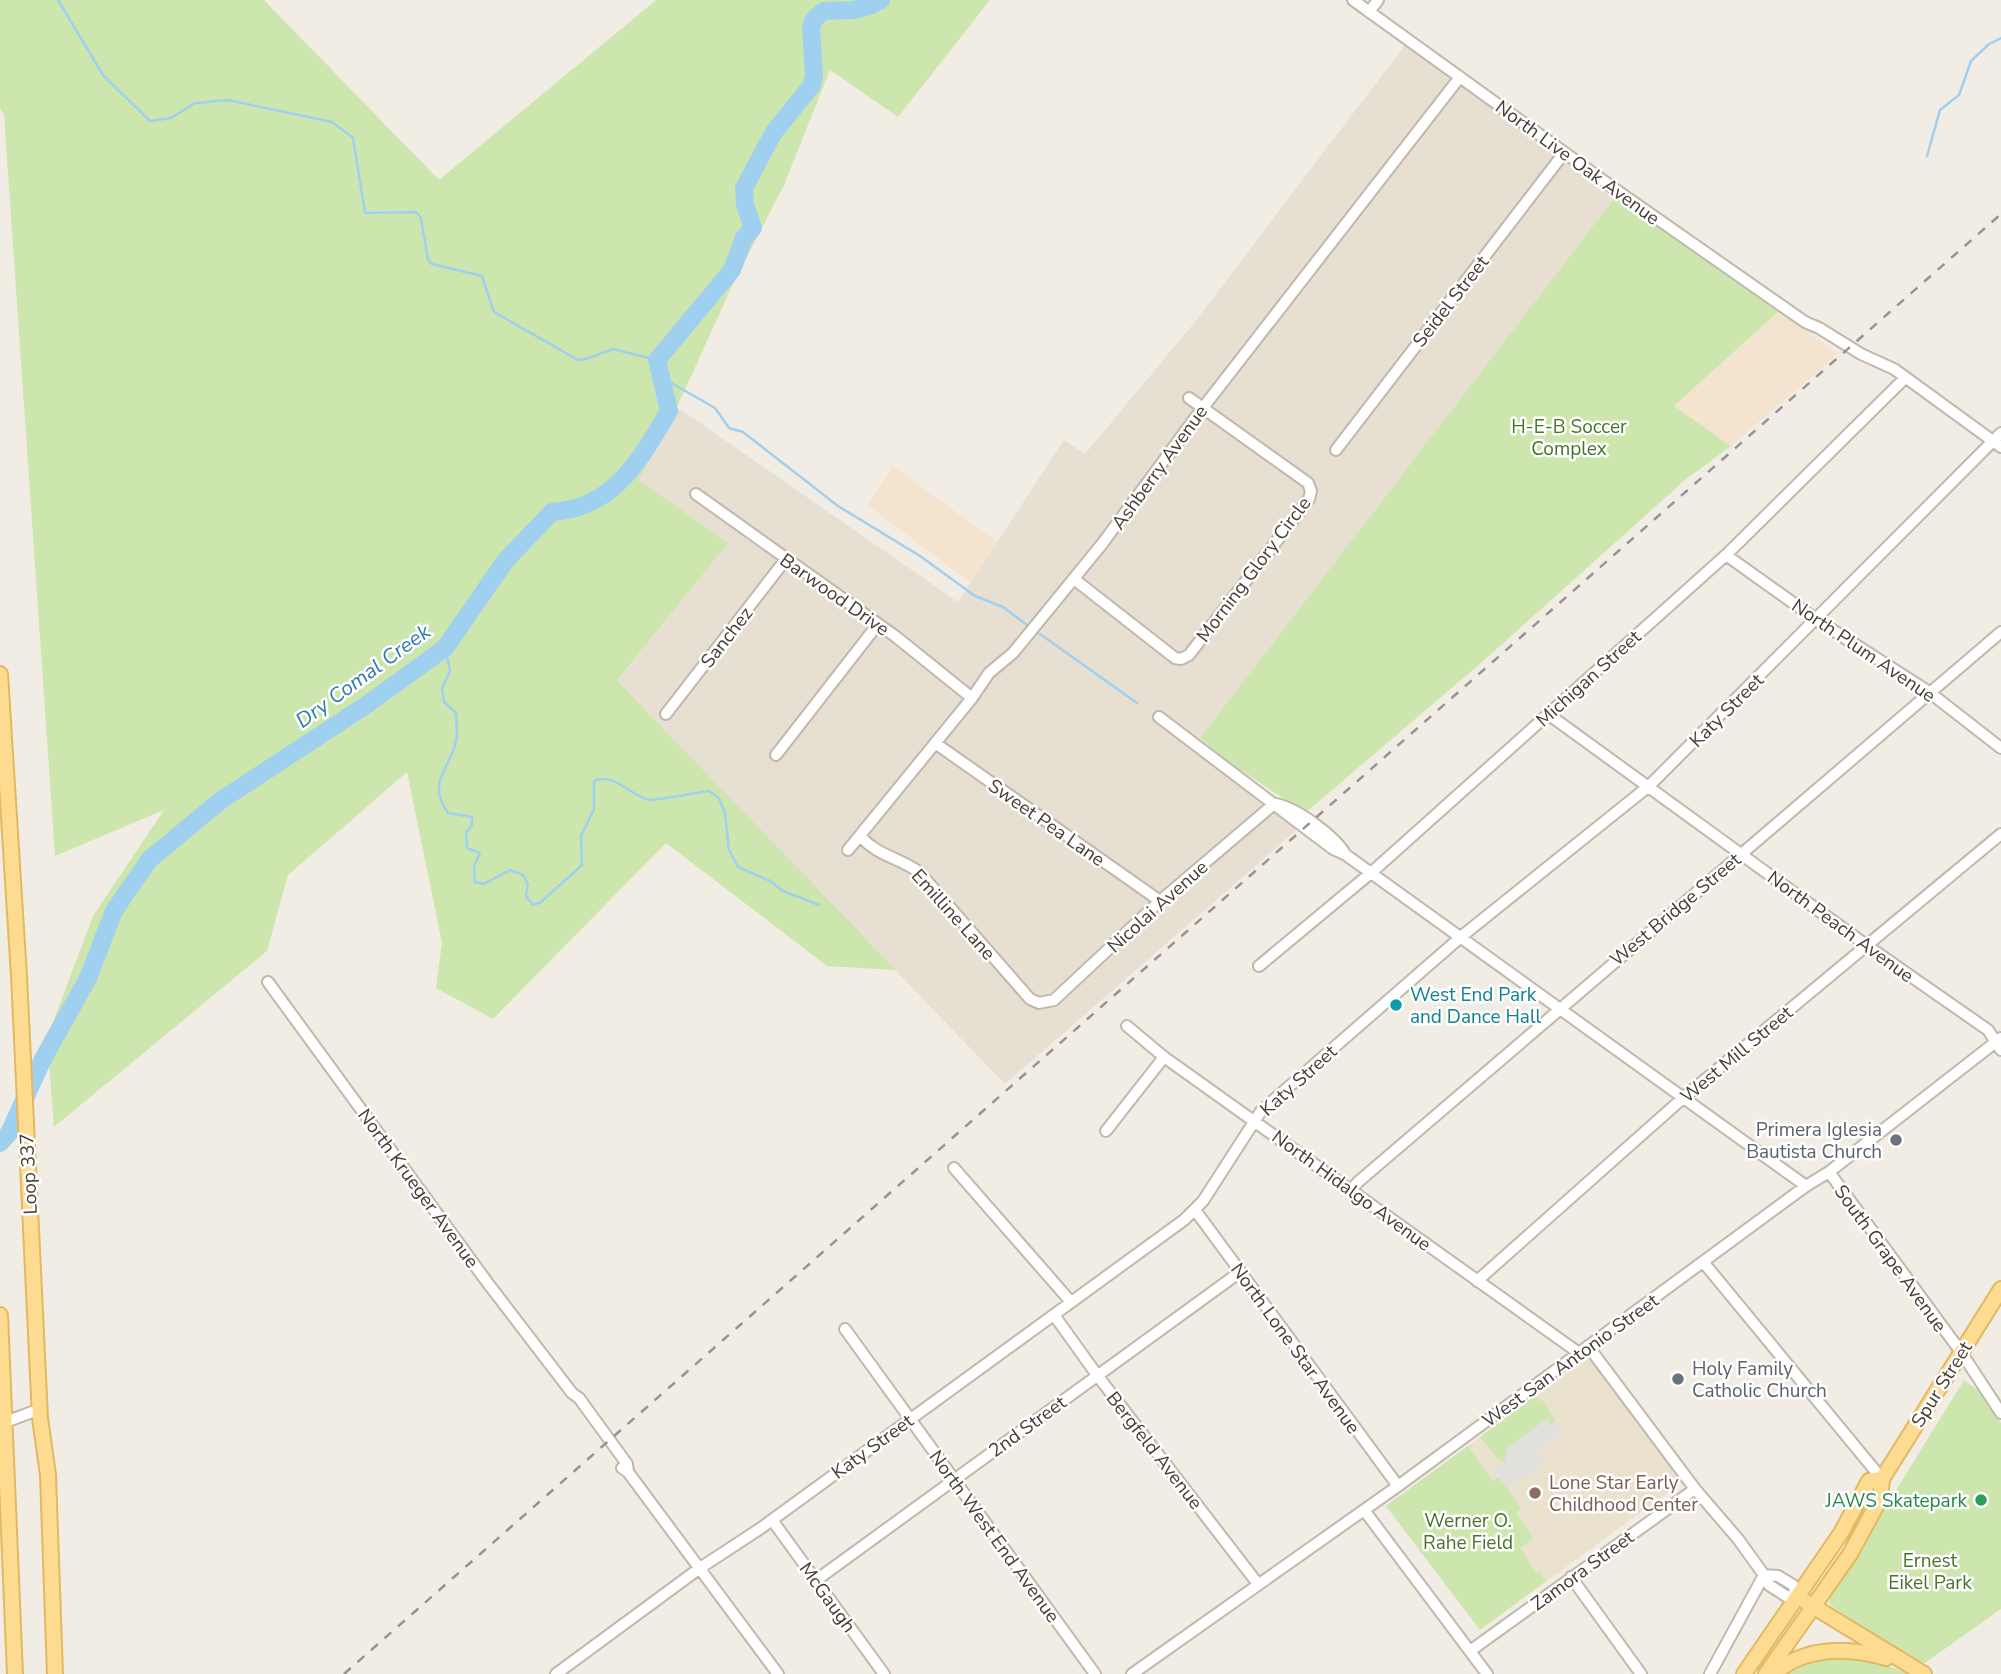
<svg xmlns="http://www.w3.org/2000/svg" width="2001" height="1674" font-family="'Nunito Sans',sans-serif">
  <rect width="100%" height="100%" fill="#f2ede4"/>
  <path fill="#e6dfd2" d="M1405 45 1619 192 1200 738 1183 740 1300 827 1005 1084 617 682 728 543 639 480 677 407 958 602 1064 440 1085 454 1194 323Z"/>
  <path fill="#f4e4cf" d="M1779 311 1838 354 1731 446 1674 406Z
    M893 466 997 542 971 583 867 505Z"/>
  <path fill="#ebe2ce" d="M1592 1355 1685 1480 1480 1630 1386 1506Z"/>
  <path fill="#cde6ad" d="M0 0H264L439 180 656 0H990L898 117 830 70 784 185 732 286 677 407 639 480 728 543 617 681 896 970 827 966 666 843 493 1019 436 988 442 943 407 772 288 875 267 951 54 1127 47 1038 93 916 164 810 55 856 4 115 0 108Z
    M1619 192 1779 311 1674 406 1731 446 1685 480 1481 663 1305 813 1222 757 1200 738Z
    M1964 1380 1983 1394 2001 1423V1609L1925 1663 1901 1653 1829 1604 1830 1597Z
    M1535 1396 1539 1401 1542 1400 1555 1419V1422L1549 1426 1550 1417 1505 1461H1499L1480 1437Z
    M1468 1446 1493 1481 1499 1477 1521 1508 1516 1513 1533 1538 1520 1548 1536 1572 1539 1571 1546 1581 1480 1630 1386 1506Z
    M1827 1656 1875 1660 1908 1674H1788L1803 1666V1663Z"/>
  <path fill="#e2e0dc" d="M1550 1416 1549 1426 1555 1422 1563 1432 1537 1452 1545 1463 1509 1490 1493 1470 1505 1461 1506 1449Z"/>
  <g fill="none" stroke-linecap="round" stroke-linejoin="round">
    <path stroke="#a0d0ef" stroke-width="2.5" d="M58 0 103 75 150 121 171 118 195 103 228 100 332 122 353 138 365 213 416 212 421 218 428 260 432 264 482 276 494 312 578 360 586 359 613 349 657 360
      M1927 156 1940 110 1959 95 1971 61 1989 44 2001 38
      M659 376 715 408 729 428 743 432 838 506 920 556 975 596 1003 607 1027 625
      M1040 634 1137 703
      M445 648 450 671 442 688 444 702 456 713C456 722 458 733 456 741 450 770 426 782 448 813L472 817V825L466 833 467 848 480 853 474 866 475 882 484 884 510 870 523 875 528 884 526 896 533 905 541 902 582 865 581 836 594 809V781C614 772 631 796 649 800 654 801 699 792 709 791L719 798 725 813 729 850 738 867 770 881 783 891 819 905"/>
    <path stroke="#a0d0ef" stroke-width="18" d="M0 1143 9 1133 43 1059 88 978 114 911 149 860 220 801 369 703 445 648 506 560 552 512C615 508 640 459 669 411L657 360 732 270 744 238 753 228 745 205 744 188 774 132 812 85 814 75 811 27 814 19 824 11 854 10 869 6 881 0"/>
    <g stroke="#c0b8aa" stroke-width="14">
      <path id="minor" d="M1353 0 1619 192 1805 322 1819 328 1861 354 1894 369 2001 447
        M1369 12 1378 0
        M1336 450 1564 153
        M696 494 895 636 972 698
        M1726 555 1817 620 1929 692 2001 748
        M1074 579 1175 658 1181 659 1189 655 1309 499 1311 491 1308 483 1189 398
        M666 714 786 559
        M1548 714 1866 945 1988 1030 2001 1050
        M1159 717 1333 849 1346 855 1806 1186
        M935 743 1160 901
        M776 755 878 624
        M1276 804C1298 809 1335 836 1346 855
        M861 837C878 856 898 857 919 872L1030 999 1039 1003 1054 1000 1160 901 1274 804
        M848 850 972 698 989 673 1013 653 1102 544 1202 409 1460 77
        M1259 966 1372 872 1726 555 1905 378
        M268 982 487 1282 572 1393 579 1398 627 1464 628 1472
        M1127 1026 1164 1057 1579 1353
        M1106 1131 1164 1057
        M954 1168 1071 1302
        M1829 1172 1961 1352 2001 1413
        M1352 1189 1358 1182 2001 632
        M1195 1210 1398 1486
        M1704 1263 1882 1479
        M1477 1281 1683 1098 2001 834
        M1054 1315 1097 1375 1258 1584
        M845 1329 1095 1674
        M1588 1346 1695 1489 1738 1539 1764 1575 1769 1585 1786 1596 1797 1597 1793 1585 1778 1576 1764 1575
        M0 1424 40 1409
        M622 1468 628 1472 778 1674
        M1364 1510 1487 1674
        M772 1520 884 1674
        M1571 1577 1641 1674
        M815 1581 1240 1272
        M1470 1651 1695 1489
        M556 1674 700 1568 761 1528 1184 1220 1203 1201 1261 1111 1462 936 1649 786 2001 433
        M1132 1674 1398 1486 1806 1186 1829 1172 2001 1038
        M1710 1674 1764 1575"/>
    </g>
    <g stroke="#e2b962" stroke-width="18">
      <path id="major" d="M0 674 19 976 40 1418 48 1475 55 1674
        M0 1315 15 1674
        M1806 1602 1924 1674
        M1744 1674 1841 1533 1869 1481 1882 1479
        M1766 1674 1850 1554 1880 1499 1882 1479 2001 1289
        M1774 1674C1804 1646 1849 1647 1886 1658"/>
    </g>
    <use href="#minor" stroke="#fff" stroke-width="10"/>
    <use href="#major" stroke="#fddc92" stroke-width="14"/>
    <path stroke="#949494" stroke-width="2.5" stroke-dasharray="9 9" stroke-linecap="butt" d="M344 1674 2001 214"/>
  </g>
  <circle fill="#0f9aa8" stroke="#fff" stroke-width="2.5" cx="1396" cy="1005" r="7"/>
  <g fill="#6b7280" stroke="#fff" stroke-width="2.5">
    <circle cx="1896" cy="1140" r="7"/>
    <circle cx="1678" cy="1379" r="7"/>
  </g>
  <circle fill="#8d6e63" stroke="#fff" stroke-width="2.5" cx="1535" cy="1493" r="7"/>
  <circle fill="#2e9e5b" stroke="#fff" stroke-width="2.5" cx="1981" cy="1500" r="7"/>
  <g text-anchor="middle" stroke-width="5" stroke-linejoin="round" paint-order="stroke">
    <g font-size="19" fill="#443d34" stroke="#fff">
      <text transform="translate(1578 162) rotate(36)" y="7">North Live Oak Avenue</text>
      <text transform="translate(1450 301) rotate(-52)" y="7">Seidel Street</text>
      <text transform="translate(1159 467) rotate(-54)" y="7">Ashberry Avenue</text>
      <text transform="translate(1253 569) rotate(-53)" y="7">Morning Glory Circle</text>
      <text transform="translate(835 594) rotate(35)" y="7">Barwood Drive</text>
      <text transform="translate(726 637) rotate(-52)" y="7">Sanchez</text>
      <text transform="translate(1864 650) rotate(34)" y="7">North Plum Avenue</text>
      <text transform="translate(1588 678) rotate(-42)" y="7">Michigan Street</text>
      <text transform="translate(1726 710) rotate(-45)" y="7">Katy Street</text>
      <text transform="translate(1047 822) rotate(35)" y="7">Sweet Pea Lane</text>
      <text transform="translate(1157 906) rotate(-42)" y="7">Nicolai Avenue</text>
      <text transform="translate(1675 909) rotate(-40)" y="7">West Bridge Street</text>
      <text transform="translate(954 914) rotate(48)" y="7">Emilline Lane</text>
      <text transform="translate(1841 926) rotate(36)" y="7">North Peach Avenue</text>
      <text transform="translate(1736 1054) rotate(-40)" y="7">West Mill Street</text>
      <text transform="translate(1298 1080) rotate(-42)" y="7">Katy Street</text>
      <text transform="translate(28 1174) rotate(-93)" y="7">Loop 337</text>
      <text transform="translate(419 1188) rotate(54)" y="7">North Krueger Avenue</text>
      <text transform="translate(1352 1190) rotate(36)" y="7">North Hidalgo Avenue</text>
      <text transform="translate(1891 1258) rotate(54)" y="7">South Grape Avenue</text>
      <text transform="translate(1296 1348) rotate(54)" y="7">North Lone Star Avenue</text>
      <text transform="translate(1570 1360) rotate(-36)" y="7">West San Antonio Street</text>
      <text transform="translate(1941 1384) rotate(-58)" y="7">Spur Street</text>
      <text transform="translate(1027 1426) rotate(-36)" y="7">2nd Street</text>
      <text transform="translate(872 1446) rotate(-36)" y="7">Katy Street</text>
      <text transform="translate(1155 1450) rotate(52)" y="7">Bergfeld Avenue</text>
      <text transform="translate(995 1536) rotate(54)" y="7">North West End Avenue</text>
      <text transform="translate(1582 1570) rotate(-36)" y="7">Zamora Street</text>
      <text transform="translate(828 1597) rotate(54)" y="7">McGaugh</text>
    </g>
    <g font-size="19" fill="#477429" stroke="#fff">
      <text x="1569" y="433">H-E-B Soccer<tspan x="1569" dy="22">Complex</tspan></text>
      <text x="1468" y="1527">Werner O.<tspan x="1468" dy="22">Rahe Field</tspan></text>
      <text x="1930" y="1567">Ernest<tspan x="1930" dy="22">Eikel Park</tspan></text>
    </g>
    <g font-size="19" fill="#0d838f" stroke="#fff" text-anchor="start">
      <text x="1410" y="1001">West End Park<tspan x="1410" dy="22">and Dance Hall</tspan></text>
    </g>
    <g font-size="19" fill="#5b616d" stroke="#fff" text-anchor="end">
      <text x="1882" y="1136">Primera Iglesia<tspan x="1882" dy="22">Bautista Church</tspan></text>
      <text x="1692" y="1375" text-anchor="start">Holy Family<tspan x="1692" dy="22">Catholic Church</tspan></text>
    </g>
    <g font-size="19" fill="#785e54" stroke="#fff" text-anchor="start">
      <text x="1549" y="1489">Lone Star Early<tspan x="1549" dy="22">Childhood Center</tspan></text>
    </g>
    <g font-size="19" fill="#27864d" stroke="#fff" text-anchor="end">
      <text x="1967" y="1507">JAWS Skatepark</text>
    </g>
    <g font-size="21" font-style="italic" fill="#2f7bae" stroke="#fff">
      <text transform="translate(363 676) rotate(-36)" y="7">Dry Comal Creek</text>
    </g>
  </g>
</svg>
